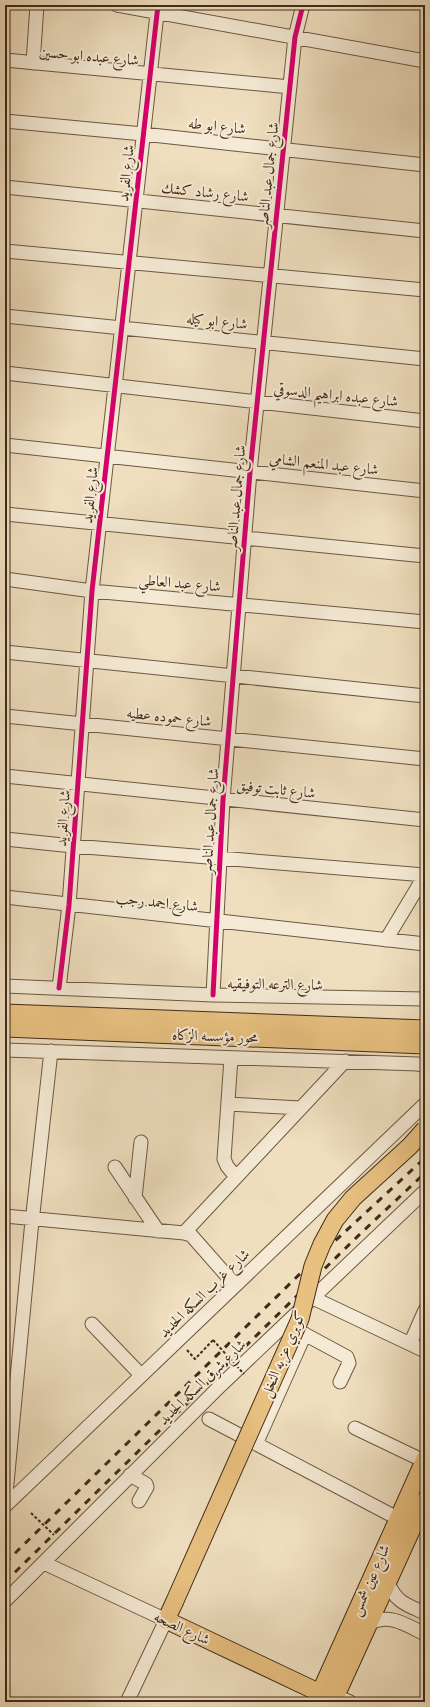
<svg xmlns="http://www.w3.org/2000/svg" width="430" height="1707" font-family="'Sorts Mill Goudy',Amiri,serif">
  <rect width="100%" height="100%" fill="#efdfbf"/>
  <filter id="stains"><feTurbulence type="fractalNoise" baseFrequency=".005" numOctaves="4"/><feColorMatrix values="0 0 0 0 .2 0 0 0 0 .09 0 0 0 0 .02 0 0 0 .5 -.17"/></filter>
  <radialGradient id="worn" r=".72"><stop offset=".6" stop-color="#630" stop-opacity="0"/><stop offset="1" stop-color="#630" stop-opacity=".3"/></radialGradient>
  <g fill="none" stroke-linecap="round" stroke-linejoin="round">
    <g stroke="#6c5843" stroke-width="15">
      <path id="minor" d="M117 5 425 61
        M5 60 290 87
        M33 63 37 5
        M5 121 143 134 425 165
        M5 187 425 231
        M5 251 425 290
        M5 316 425 359
        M5 373 425 421
        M5 445 425 491
        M5 514 425 556
        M5 579 92 591 425 622
        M5 652 425 696
        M5 716 425 759
        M5 776 425 820
        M5 839 73 846 425 875 386 940
        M5 897 425 944
        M5 986 213 995 425 999
        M59 988 69 905 92 591 158 5
        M213 995 223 800 250 472 295 37 303 5
        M5 1050 418 1064 425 1066
        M231 1058 224 1159 227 1166 236 1177
        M228 1104 301 1108
        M115 1167 158 1231
        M135 1198 141 1142
        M5 1216 184 1233 191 1235 235 1285
        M184 1233 345 1061
        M313 1298 425 1351
        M92 1324 141 1375
        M297 1330 347 1357 349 1363 340 1382
        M410 1344 425 1310
        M209 1419 397 1518
        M355 1428 424 1461
        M256 1444 305 1334
        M130 1475 146 1484 147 1487 139 1501
        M5 1504 31 1231 51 1051
        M5 1506 425 1104
        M44 1563 166 1620 127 1702
        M388 1582C395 1602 407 1605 425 1613
        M5 1601 219 1387 425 1191
        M370 1623C390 1613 406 1625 425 1634
        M336 1696 350 1702"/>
    </g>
    <g stroke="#402b1a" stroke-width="19">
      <path id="major" d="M174 1603 166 1620 320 1693
        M316 1702 425 1459
        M333 1702 425 1500"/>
    </g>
    <path stroke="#402b1a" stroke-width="2" stroke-dasharray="3 2" stroke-linecap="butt" d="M187 1350 195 1359 213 1340"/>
    <use href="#minor" stroke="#f5ead5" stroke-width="13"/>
    <use href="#major" stroke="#e8c080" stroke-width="17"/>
    <path stroke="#402b1a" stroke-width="3" stroke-dasharray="7 7" stroke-linecap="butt" d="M5 1563 310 1264 425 1158
      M5 1582 360 1234 425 1173"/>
    <g stroke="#402b1a" stroke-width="19" stroke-linecap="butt">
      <path id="major-bridge" d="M5 1013 425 1029
        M5 1028 425 1045
        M174 1603 300 1319 313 1266 322 1244 335 1220 353 1198 410 1146 425 1129"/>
    </g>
    <path stroke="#402b1a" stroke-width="2" stroke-dasharray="3 2" stroke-linecap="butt" d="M213 1340 244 1374
      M31 1513 54 1535"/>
    <use href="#major-bridge" stroke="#e8c080" stroke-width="17"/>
    <g stroke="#f5ead5" stroke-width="8">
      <path id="cycleway" d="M59 988 69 905 92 591 158 5
        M213 995 223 800 250 472 295 37 303 5"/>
    </g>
    <use href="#cycleway" stroke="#d6006c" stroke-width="5"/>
  </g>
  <g text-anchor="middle" stroke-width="4" stroke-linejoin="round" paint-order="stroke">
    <g font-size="15" fill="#402b1a" stroke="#f5ead5">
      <text transform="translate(89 56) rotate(5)" y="5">شارع عبده ابو حسين</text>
      <text transform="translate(217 126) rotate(6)" y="5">شارع ابو طه</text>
      <text transform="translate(126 173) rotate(-84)" y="5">شارع الفريد</text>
      <text transform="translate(268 175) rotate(-84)" y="5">شارع جمال عبد الناصر</text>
      <text transform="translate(205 192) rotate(6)" y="5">شارع رشاد كشك</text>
      <text transform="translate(217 321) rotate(6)" y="5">شارع ابو كيله</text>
      <text transform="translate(336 395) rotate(6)" y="5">شارع عبده ابراهيم الدسوقي</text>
      <text transform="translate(324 464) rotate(6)" y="5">شارع عبد المنعم الشامي</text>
      <text transform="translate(90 495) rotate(-84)" y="5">شارع الفريد</text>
      <text transform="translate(236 498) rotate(-85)" y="5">شارع جمال عبد الناصر</text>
      <text transform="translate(180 583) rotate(5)" y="5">شارع عبد العاطي</text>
      <text transform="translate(169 717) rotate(6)" y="5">شارع حموده عطيه</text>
      <text transform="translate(276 789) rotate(6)" y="5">شارع ثابت توفيق</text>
      <text transform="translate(63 818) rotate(-86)" y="5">شارع الفريد</text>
      <text transform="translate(210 821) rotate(-86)" y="5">شارع جمال عبد الناصر</text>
      <text transform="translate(157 902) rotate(6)" y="5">شارع احمد رجب</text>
      <text transform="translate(275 984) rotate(1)" y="5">شارع الترعه التوفيقيه</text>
      <text transform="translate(215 1036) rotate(2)" y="5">محور مؤسسه الزكاه</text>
      <text transform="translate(204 1293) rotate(-44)" y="5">شارع غرب السكه الحديد</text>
      <text transform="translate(283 1354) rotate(-67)" y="5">كوبري عزبه النخل</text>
      <text transform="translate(202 1382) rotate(-44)" y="5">شارع شرق السكه الحديد</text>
      <text transform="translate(370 1580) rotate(-66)" y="5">شارع عين شمس</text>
      <text transform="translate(182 1628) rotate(25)" y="5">شارع الصحه</text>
    </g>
  </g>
  <rect width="430" height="1707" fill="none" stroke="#efdfbf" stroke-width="20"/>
  <rect x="6" y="6" width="418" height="1695" fill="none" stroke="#402b1a" stroke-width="2"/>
  <rect x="10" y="10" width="410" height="1687" fill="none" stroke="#402b1a"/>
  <rect width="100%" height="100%" filter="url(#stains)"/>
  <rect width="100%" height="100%" fill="url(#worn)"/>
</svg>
